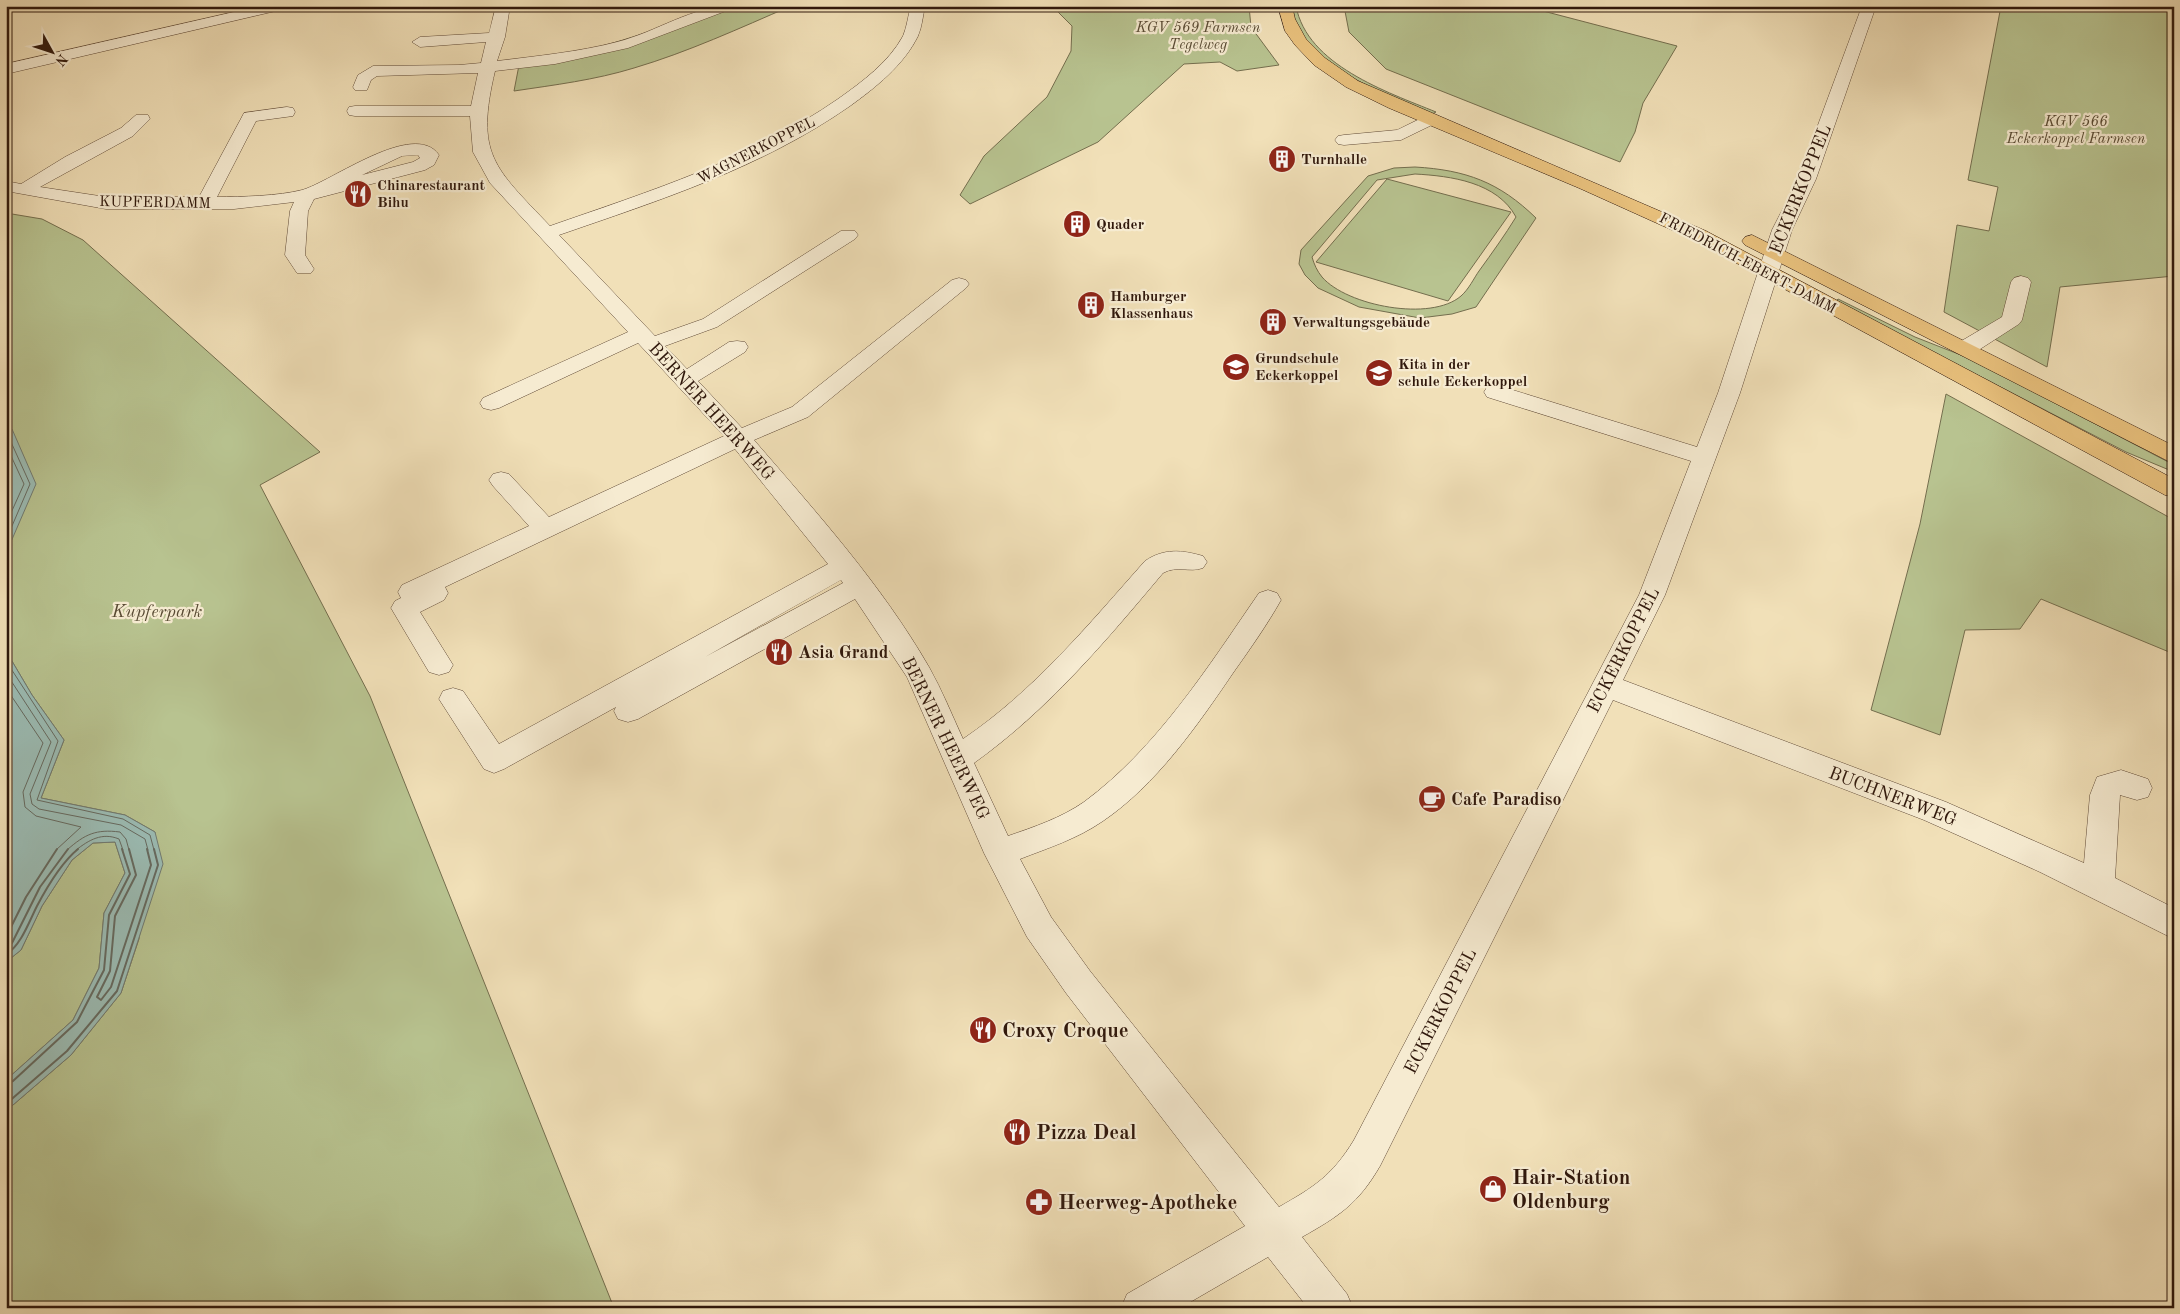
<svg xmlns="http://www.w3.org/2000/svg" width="2180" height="1314" font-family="'Old Standard TT',serif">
  <rect width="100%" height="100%" fill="#f1e0b8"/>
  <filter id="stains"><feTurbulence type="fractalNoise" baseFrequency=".004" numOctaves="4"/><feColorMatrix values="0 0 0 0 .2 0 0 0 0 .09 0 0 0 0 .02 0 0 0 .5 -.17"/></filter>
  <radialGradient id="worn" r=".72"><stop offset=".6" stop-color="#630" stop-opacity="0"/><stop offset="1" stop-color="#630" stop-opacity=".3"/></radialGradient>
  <path fill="#b8c390" stroke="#746e4e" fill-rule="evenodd" d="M719 6H791C740 28 688 52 634 68 595 80 554 85 514 91L520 60C589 56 655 30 719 6Z
    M1052 6H1249L1251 27 1279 65 1237 71 1220 62 1184 64 1098 142 970 204 960 195 984 156 1047 97 1071 51 1072 26Z
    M1293 6H1296C1307 65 1387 92 1436 112L1432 114C1389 95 1294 63 1293 6Z
    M1344 6H1524L1677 46 1643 103 1635 132 1620 162 1386 69 1349 32Z
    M2001 6H2174V276L2060 287 2047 367 1944 312 1957 225 1989 231 1998 187 1968 180Z
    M1415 167C1466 170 1499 182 1536 218L1476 307 1452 314 1420 318 1359 307 1318 288 1305 275 1299 264 1301 250 1368 176 1394 168ZM1415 174C1451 176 1497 182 1516 217 1505 235 1492 253 1479 271 1474 278 1469 289 1461 296 1431 322 1347 306 1322 277 1317 271 1314 264 1312 257L1377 180Z
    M1387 179 1511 212 1448 301 1316 262Z
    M6 213 42 219 83 240 320 452 260 485 370 696 614 1308H6V1111L71 1055 121 993 139 939 155 832 125 815 41 798 64 740 32 695 6 651V559L10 544 12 429 6 425Z
    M1838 299 1915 337 1971 359 2174 465V472L2126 452 1852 310 1836 301Z
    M1946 394 2174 520V654L2041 599 2020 629 1965 630 1940 735 1871 710 1920 524Z
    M115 842 125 873 104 913 99 968 73 1020 6 1080V962L21 950 42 906 72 860 93 843Z"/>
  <path fill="#9bbcb4" stroke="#707a71" d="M6 425 12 429 36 484 10 544 6 559Z
    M6 651 32 695 64 740 41 798 125 815 155 832 163 864 121 993 71 1055 6 1111V1080L73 1020 99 968 104 913 125 873 115 842 93 843 72 860 42 906 21 950 6 962Z"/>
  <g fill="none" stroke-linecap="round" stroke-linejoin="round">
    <path stroke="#666a60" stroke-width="1" d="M6 431 30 484 6 540
      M6 445 24 484 6 524
      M6 661 58 741 37 800 123 819 150 835 154 850
      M6 673 51 742 30 794 32 804 39 809 121 825 145 839 148 850
      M6 688 43 743 23 792 25 807 36 816 81 827 56 850
      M67 850C85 834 96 829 120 832L126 839 129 850
      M76 850C89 840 102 832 119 839L123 850"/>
    <path stroke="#666a60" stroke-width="2" d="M129 849 136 875 115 916 110 971 97 997 101 1000 111 987 151 865 147 849
      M6 937 26 897 57 849
      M6 947 12 943 40 887 68 849
      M6 955C22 943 28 924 37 906 47 887 61 863 78 849
      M6 1084 13 1081 77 1022 104 970 109 915 130 874 122 849
      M6 1104 67 1051 117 991 158 865 154 849"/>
    <g stroke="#604a37" stroke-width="1">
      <path id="minor" d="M260 6H287L280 10 6 74V64Z
        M496 6H510L505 37 497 61C537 56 578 52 617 42 657 32 691 6 733 6L731 9 628 48 555 64 495 71C475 155 494 167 550 226 650 191 750 160 838 99 862 82 889 62 903 36 907 27 908 15 911 6H925C923 15 922 27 918 36 904 65 875 88 850 106 761 168 660 200 559 235L655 336 703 319 841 231H855L858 235 855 239 717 327 665 346 687 369 729 342 737 341 745 342 748 347 745 352 698 381 742 428 792 407 952 280 959 278 966 280 969 284 966 288 808 417 754 440C817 513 881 584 929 667 942 690 952 715 963 739 1034 691 1089 624 1145 561 1164 548 1182 550 1203 556L1207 562 1203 568C1189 573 1177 565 1163 573 1105 642 1048 710 974 763L1008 836C1034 827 1061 818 1084 802 1157 748 1208 667 1259 593L1268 590 1277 593 1281 600C1267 625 1250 649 1233 673 1197 726 1156 785 1103 821 1077 839 1048 848 1020 859L1051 917 1090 971 1279 1207C1314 1187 1332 1176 1354 1140L1639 595 1691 461 1487 397 1484 392 1487 387 1495 385 1503 387 1697 447 1718 393 1772 230 1798 179 1862 6H1876L1816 179 1792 230 1740 393 1665 595 1623 680 1946 802 2084 863 2090 795 2097 777 2121 770 2148 779 2152 788 2148 797 2137 800 2120 795 2115 878 2174 908V939L2040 872 1924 820 1613 700 1380 1166C1358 1204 1339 1216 1302 1237L1347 1294 1353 1308H1308L1268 1257 1180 1308H1121L1127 1294 1245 1226 1066 993 1027 937 984 853 907 677 855 599 638 719 628 722 618 719 614 711 616 707 504 769 494 773 484 769 439 699 443 691 453 688 463 691 499 744 828 564 735 449 445 587 448 593 444 600 420 612 453 665 449 672 439 675 429 672 391 608 395 601 401 598 398 592 402 585 529 526 493 486 489 480 493 474 501 472 509 474 549 517 724 436 638 343 499 408 491 410 483 408 480 403 483 398 628 332 490 183 473 152 470 116H355L349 115 347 111 349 107 355 106H471L478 73 377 76 371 80 367 90H355L353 87 358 75 373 66 459 65 481 63 486 42 420 47 412 42 420 37 489 33ZM841 580 843 583 705 657Z
        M287 107 293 108 295 112 293 116 256 121 217 197C241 197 279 196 302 190 331 182 414 119 439 155L434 165 425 170 314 199 308 211 305 255 314 269 311 273H297L285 255 290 211 294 202 234 209H106L6 191V181L21 184 65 157 121 128 136 115H148L150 119 133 136 40 187 106 197H199L244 113ZM418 155 420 158 413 162 362 175 402 156Z
        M1430 114 1436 115 1438 119 1436 123 1401 140 1344 145 1338 144 1335 140 1338 136 1344 135 1397 130Z
        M2021 276 2028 278 2031 282 2022 320 2019 324 1974 353 1966 354 1958 353 1955 348 1958 343 2002 317 2011 282 2014 278Z"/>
    </g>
    <g stroke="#30180c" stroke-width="1">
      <path id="major" d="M1278 6H1292L1295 19 1306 39 1325 58 1358 81 1706 231 2174 479V497L2165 495 1692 239 1579 188 1389 108 1346 87 1314 65 1295 45 1285 31Z
        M1752 235 2174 446V464L1745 245 1742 241 1745 237Z"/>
    </g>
    <use href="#minor" fill="#f6ebd1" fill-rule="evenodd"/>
    <use href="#major" fill="#e8c07c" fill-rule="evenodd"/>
  </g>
  <defs>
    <g id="building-disc" transform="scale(1.4375)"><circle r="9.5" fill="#8f2418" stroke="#f6ebd1"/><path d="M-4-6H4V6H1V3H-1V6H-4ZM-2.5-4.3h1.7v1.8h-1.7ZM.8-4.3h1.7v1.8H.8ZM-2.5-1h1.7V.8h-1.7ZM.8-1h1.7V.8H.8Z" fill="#fff"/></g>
    <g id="restaurant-disc" transform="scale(1.4375)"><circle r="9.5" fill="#8f2418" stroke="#f6ebd1"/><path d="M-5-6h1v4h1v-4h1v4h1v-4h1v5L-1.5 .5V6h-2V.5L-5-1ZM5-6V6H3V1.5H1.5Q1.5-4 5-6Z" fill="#fff"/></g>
    <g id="school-disc" transform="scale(1.4375)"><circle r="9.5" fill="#8f2418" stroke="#f6ebd1"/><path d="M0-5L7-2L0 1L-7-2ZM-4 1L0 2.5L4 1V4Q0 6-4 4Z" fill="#fff"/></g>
    <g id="cafe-disc" transform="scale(1.4375)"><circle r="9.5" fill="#8f2418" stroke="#f6ebd1"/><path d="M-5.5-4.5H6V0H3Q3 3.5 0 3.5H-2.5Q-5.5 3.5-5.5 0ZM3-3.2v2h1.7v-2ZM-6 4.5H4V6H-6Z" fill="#fff"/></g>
    <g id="shop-disc" transform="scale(1.4375)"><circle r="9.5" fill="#8f2418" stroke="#f6ebd1"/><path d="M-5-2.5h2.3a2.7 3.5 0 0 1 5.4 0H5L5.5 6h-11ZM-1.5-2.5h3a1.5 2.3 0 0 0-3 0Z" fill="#fff"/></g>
    <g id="pharmacy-disc" transform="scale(1.4375)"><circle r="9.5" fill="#8f2418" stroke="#f6ebd1"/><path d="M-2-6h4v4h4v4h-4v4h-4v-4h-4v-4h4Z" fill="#fff"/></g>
  </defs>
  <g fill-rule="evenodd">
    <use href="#building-disc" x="1282" y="159"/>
    <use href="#restaurant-disc" x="358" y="194"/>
    <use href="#building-disc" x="1077" y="224"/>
    <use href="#building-disc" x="1091" y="305"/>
    <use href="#building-disc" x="1273" y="322"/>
    <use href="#school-disc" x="1236" y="367"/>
    <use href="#school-disc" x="1379" y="373"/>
    <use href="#restaurant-disc" x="779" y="652"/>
    <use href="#cafe-disc" x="1432" y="799"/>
    <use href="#restaurant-disc" x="983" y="1030"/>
    <use href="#restaurant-disc" x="1017" y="1132"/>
    <use href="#shop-disc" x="1493" y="1189"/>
    <use href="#pharmacy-disc" x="1039" y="1202"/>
  </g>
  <g text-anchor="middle" stroke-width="4.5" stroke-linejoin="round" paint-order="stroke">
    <g font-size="15" font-style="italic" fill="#594b34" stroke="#f6ebd1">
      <text x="1198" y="32">KGV 569 Farmsen<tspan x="1198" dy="17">Tegelweg</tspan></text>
      <text x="2076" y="126">KGV 566<tspan x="2076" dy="17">Eckerkoppel Farmsen</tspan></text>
    </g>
    <g font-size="15" fill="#30180c" stroke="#f6ebd1">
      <text transform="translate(756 150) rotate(-27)" y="5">WAGNERKOPPEL</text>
      <text transform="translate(155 202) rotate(1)" y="5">KUPFERDAMM</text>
      <text transform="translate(1748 263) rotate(28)" y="5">FRIEDRICH-EBERT-DAMM</text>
    </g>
    <g font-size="15" font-weight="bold" fill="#30180c" stroke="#f6ebd1" text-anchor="start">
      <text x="1301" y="164">Turnhalle</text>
      <text x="377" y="190">Chinarestaurant<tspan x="377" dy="17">Bihu</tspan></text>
      <text x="1096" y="229">Quader</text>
      <text x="1110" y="301">Hamburger<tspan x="1110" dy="17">Klassenhaus</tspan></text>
      <text x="1292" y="327">Verwaltungsgebäude</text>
      <text x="1255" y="363">Grundschule<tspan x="1255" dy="17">Eckerkoppel</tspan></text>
      <text x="1398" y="369">Kita in der<tspan x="1398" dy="17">schule Eckerkoppel</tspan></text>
    </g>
    <g font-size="18" fill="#30180c" stroke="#f6ebd1">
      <text transform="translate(1800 189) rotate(-68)" y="6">ECKERKOPPEL</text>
      <text transform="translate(712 411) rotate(48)" y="6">BERNER HEERWEG</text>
      <text transform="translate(1623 650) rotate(-63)" y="6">ECKERKOPPEL</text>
      <text transform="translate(946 738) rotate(64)" y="6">BERNER HEERWEG</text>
      <text transform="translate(1893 796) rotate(21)" y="6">BUCHNERWEG</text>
      <text transform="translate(1440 1011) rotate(-63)" y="6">ECKERKOPPEL</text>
    </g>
    <g font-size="18" font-style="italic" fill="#594b34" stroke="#f6ebd1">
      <text x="157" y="617">Kupferpark</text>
    </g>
    <g font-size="18" font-weight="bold" fill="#30180c" stroke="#f6ebd1" text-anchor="start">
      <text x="798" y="658">Asia Grand</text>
      <text x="1451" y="805">Cafe Paradiso</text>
    </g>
    <g font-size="21" font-weight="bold" fill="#30180c" stroke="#f6ebd1" text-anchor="start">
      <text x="1002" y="1037">Croxy Croque</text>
      <text x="1036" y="1139">Pizza Deal</text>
      <text x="1512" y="1184">Hair-Station<tspan x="1512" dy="24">Oldenburg</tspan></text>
      <text x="1058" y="1209">Heerweg-Apotheke</text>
    </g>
  </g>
  <rect width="2180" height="1314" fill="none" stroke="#f1e0b8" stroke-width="25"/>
  <rect x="8" y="8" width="2165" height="1299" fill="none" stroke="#30180c" stroke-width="2.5"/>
  <rect x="12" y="12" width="2155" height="1289" fill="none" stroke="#30180c"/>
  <g transform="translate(52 52) rotate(130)" stroke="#f6ebd1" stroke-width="4" paint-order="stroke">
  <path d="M0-4L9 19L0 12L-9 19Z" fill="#30180c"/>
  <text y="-8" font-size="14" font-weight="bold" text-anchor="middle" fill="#30180c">N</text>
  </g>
  <rect width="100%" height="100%" filter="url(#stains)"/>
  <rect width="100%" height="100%" fill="url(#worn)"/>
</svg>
